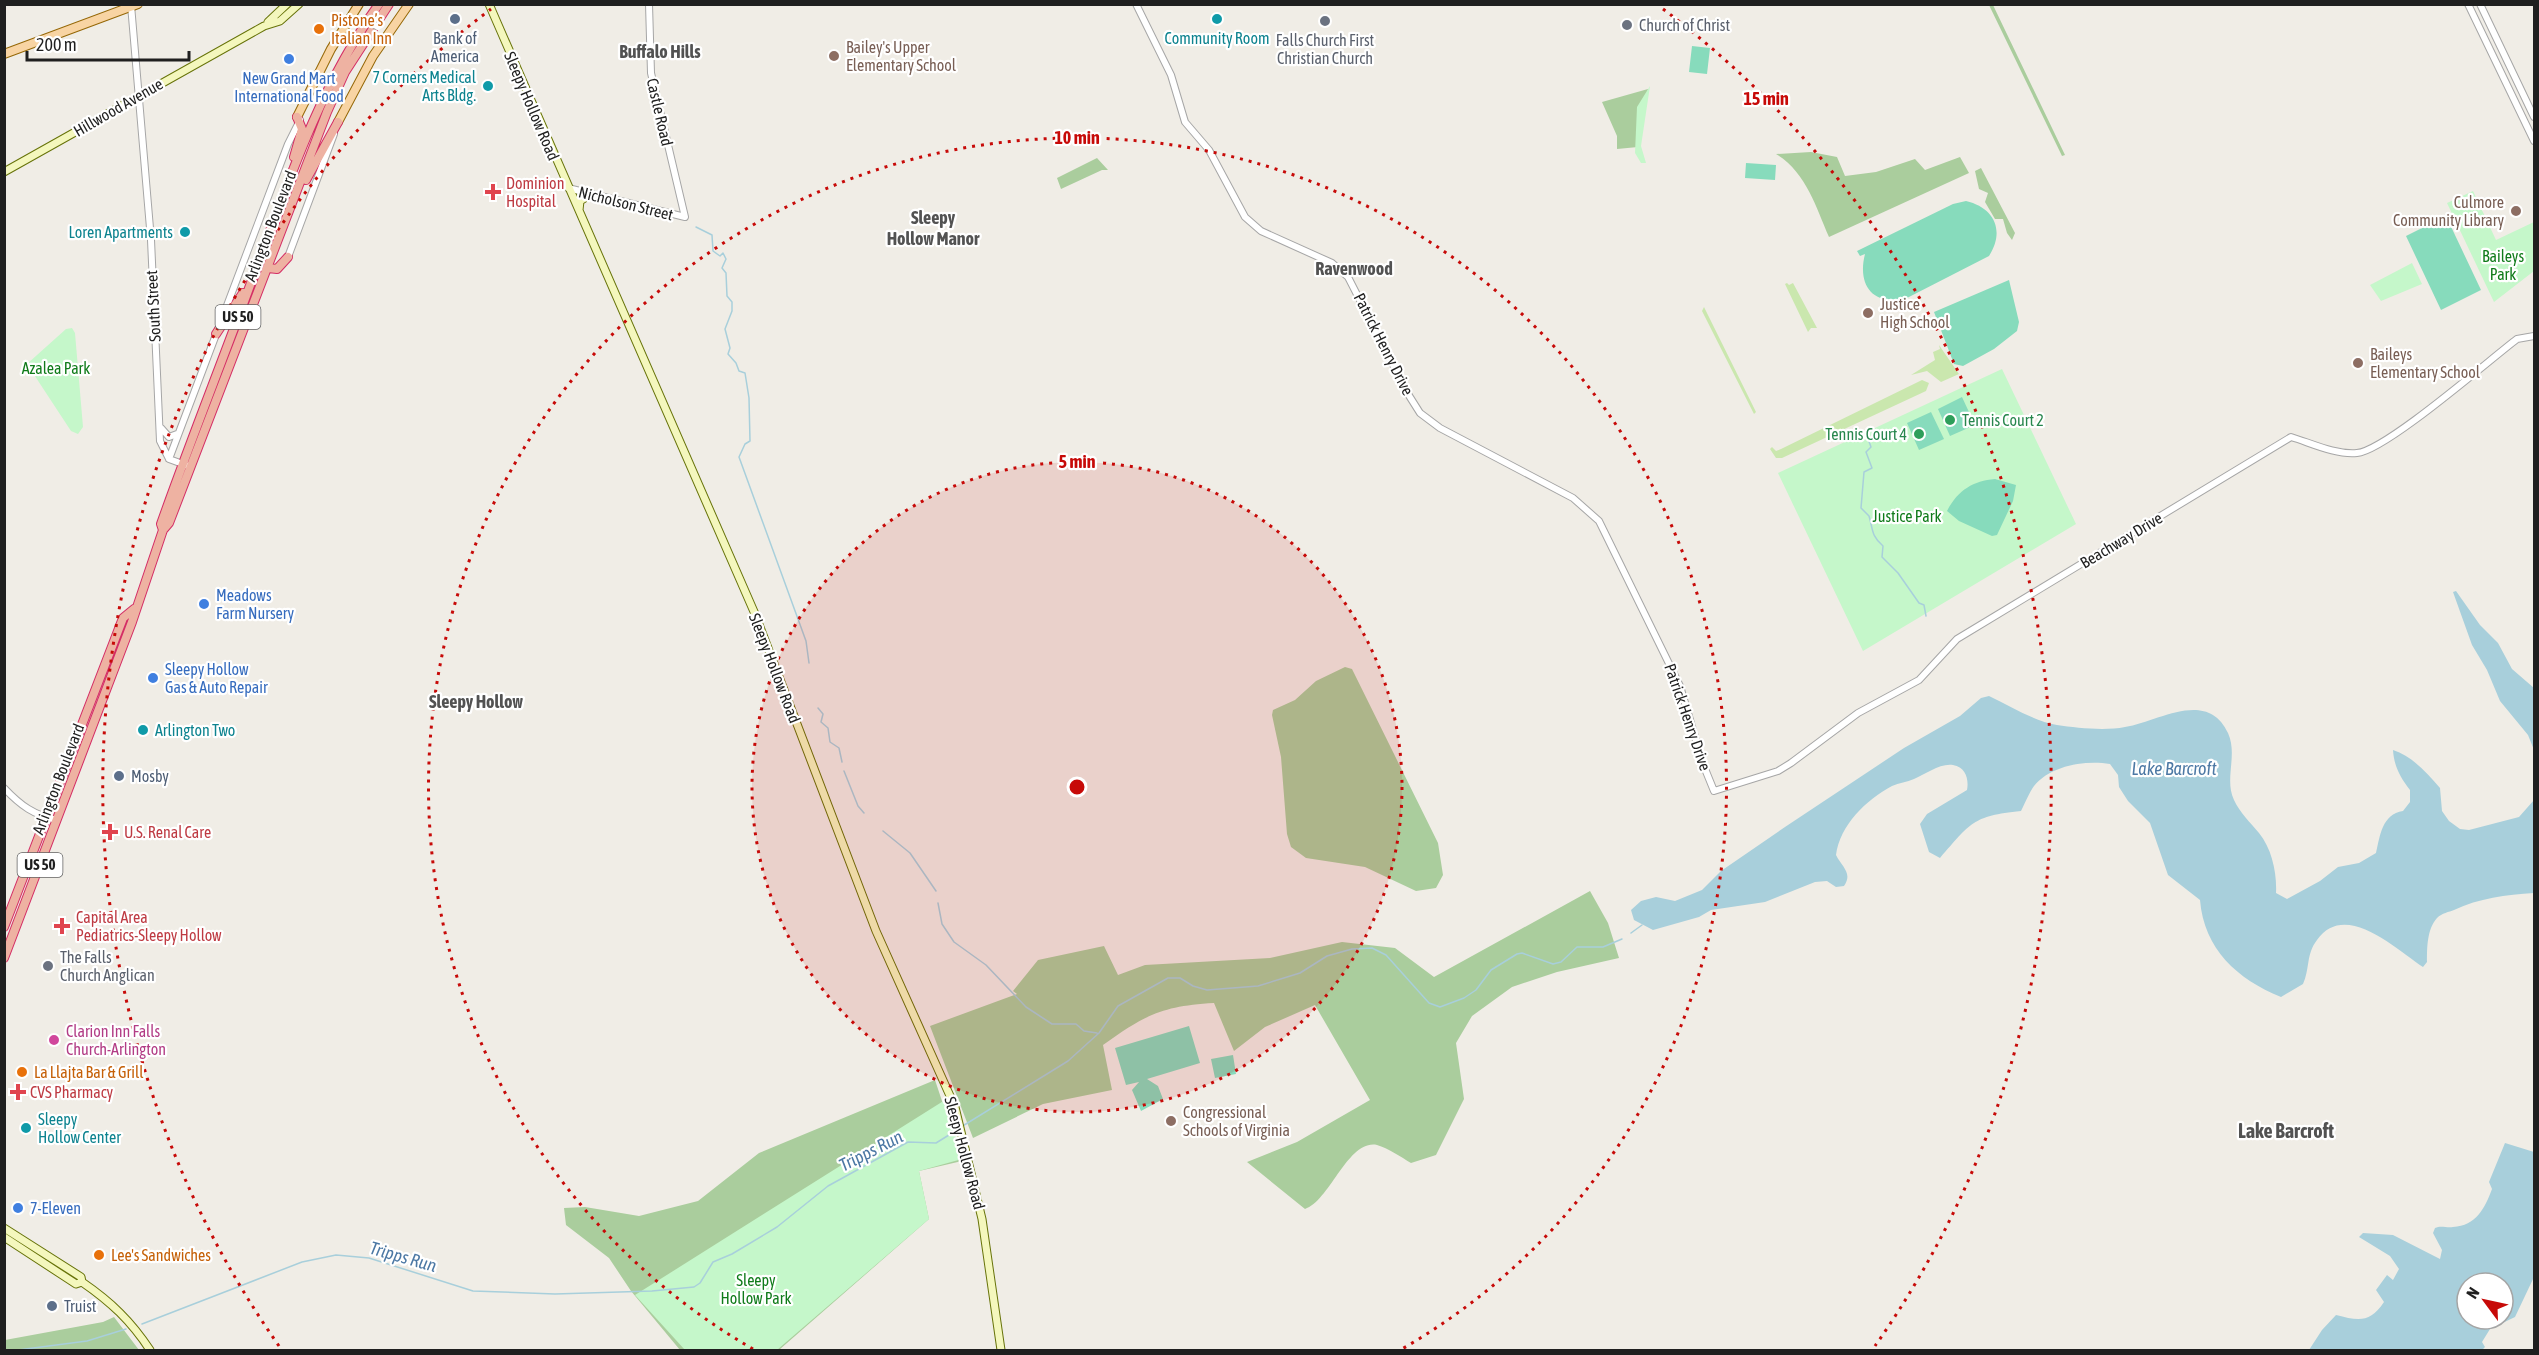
<svg xmlns="http://www.w3.org/2000/svg" width="2539" height="1355" font-family="'Asap Condensed',sans-serif">
  <rect width="100%" height="100%" fill="#f0ede6"/>
  <path fill="#cae7ae" d="M1787 283 1789 285 1793 283 1817 328H1811L1808 332 1785 284Z
    M1704 307 1756 412 1754 414 1702 311Z
    M1939 345 1959 374 1941 382 1927 371 1911 375 1935 360 1933 352 1940 349Z
    M1922 380 1929 383 1926 391 1782 458H1776L1770 449 1772 447 1776 451 1781 449Z"/>
  <path fill="#aacd9d" d="M1989 5H1993L2065 155 2062 156Z
    M1648 89 1638 147 1617 149V136L1602 102Z
    M1811 152 1837 157 1845 176 1876 172 1915 159 1925 170 1960 157 1969 173 1829 237C1816 207 1806 172 1776 154Z
    M1097 158 1108 170H1102L1061 189 1057 178Z
    M1981 168 2015 233 2012 240 2007 233 2003 219H1995L1985 202 1988 193 1979 189 1975 171Z
    M1345 667 1352 669 1438 843 1443 875 1436 888 1416 891 1365 867 1306 858 1291 847 1287 834 1281 757 1272 715 1273 710 1295 700 1316 681Z
    M1590 891 1608 923 1619 958 1557 972 1512 987 1472 1016 1456 1043 1464 1099 1436 1155 1411 1163C1401 1157 1388 1148 1377 1145 1348 1139 1330 1201 1305 1209L1247 1162 1297 1142 1370 1100 1315 1005 1265 1027 1234 1051 1214 1003C1162 1006 1145 1015 1103 1045L1112 1090 1043 1104 973 1138 930 1026 1017 994 1013 991 1038 960 1104 946 1118 975 1145 965 1270 958 1342 942 1395 948 1434 977Z
    M935 1080 962 1161 919 1171 929 1219 779 1350H680L631 1291 609 1258 566 1225 564 1208 585 1207 639 1216 698 1201 759 1153Z
    M114 1317 139 1350H5V1340L103 1322Z"/>
  <path fill="#c5f7ca" d="M1650 86 1641 146 1646 163H1641L1635 153 1637 107Z
    M2473 191 2496 240 2534 222V271L2494 302 2447 203Z
    M2412 263 2422 284 2381 301 2370 285Z
    M72 328 75 333 83 427 78 434 71 431 27 364 66 329Z
    M2002 369 2076 524 1863 651 1778 473Z
    M945 1100 962 1159 919 1171 929 1219 777 1350H685L635 1295Z"/>
  <path fill="#87dbbc" d="M1692 46 1710 48 1707 74 1689 72Z
    M1746 163 1776 165 1775 180 1745 178Z
    M1966 201C1995 208 2005 231 1989 256L1907 298C1873 307 1857 285 1865 254L1860 256 1857 251 1953 204Z
    M2446 216 2481 290 2441 310 2406 236Z
    M2009 280 2019 322 2017 331 1994 349 1963 366 1954 364 1934 312Z
    M1962 397 1975 425 1950 436 1938 409Z
    M1931 412 1944 439 1919 450 1907 423Z
    M1995 479 2016 485 2013 501 1997 535 1992 536 1959 521 1947 511C1958 490 1973 481 1995 479Z
    M1189 1026 1200 1063 1147 1079 1158 1086 1163 1099 1141 1111 1132 1090 1139 1082 1126 1085 1115 1048Z
    M1233 1055 1236 1074 1215 1078 1211 1059Z"/>
  <path fill="#a8cfdb" fill-rule="evenodd" d="M2456 591 2480 625 2498 643 2512 669 2534 688V750L2528 735 2500 701 2487 670 2472 645 2453 592Z
    M1989 696C2011 706 2033 721 2057 725 2077 728 2105 731 2125 727 2158 722 2207 688 2228 733 2238 755 2224 779 2234 800 2240 813 2250 822 2259 833 2272 849 2277 873 2276 893L2287 899 2320 881 2338 867 2359 863 2376 853C2380 836 2382 814 2403 811L2410 802V790C2400 777 2394 766 2393 750 2412 756 2427 773 2440 788L2442 811 2449 821 2460 829 2469 830 2519 817 2534 800V893C2506 895 2479 898 2454 910 2449 912 2442 913 2437 918 2427 929 2427 948 2427 962L2423 967C2396 949 2345 900 2317 940 2306 954 2310 969 2303 984L2281 997C2237 979 2204 949 2200 900L2168 875 2150 823 2128 801 2119 787 2118 775 2110 764C2086 760 2051 765 2034 786 2029 793 2025 803 2021 811 1972 816 1971 823 1940 858L1929 852 1920 824 1927 814 1967 790C1969 780 1966 767 1953 765 1940 763 1926 774 1914 779 1907 782 1899 783 1892 786 1866 800 1840 825 1836 855 1842 867 1853 873 1844 886L1836 887 1827 881 1815 882 1765 902 1711 910 1699 917 1653 930 1634 920 1631 910 1641 901 1656 897 1675 901 1702 890 1721 871 1785 827 1904 748 1960 716 1981 698Z
    M2505 1143 2534 1152V1277L2515 1317 2490 1329 2482 1342 2485 1347 2482 1350H2309L2322 1330 2336 1315C2359 1321 2370 1323 2384 1302L2376 1290 2387 1275 2393 1280 2399 1269 2390 1256 2359 1237 2363 1233 2393 1235 2440 1259 2442 1250 2433 1233 2435 1228C2441 1225 2446 1228 2453 1227 2476 1226 2485 1208 2492 1189L2489 1182ZM2467 1283H2503V1319H2467Z"/>
  <g fill="none" stroke-linecap="round" stroke-linejoin="round">
    <path stroke="#a8cfdb" stroke-width="1.5" d="M696 227 712 235 713 251 720 256 723 253 726 259 722 268 726 273 727 296 732 302V311L725 329 730 348 728 354 736 363 739 371 745 373 749 398 750 441 745 444 739 457 806 641 809 663
      M1867 436 1871 447 1866 452 1872 468 1864 472 1861 508 1869 516C1873 529 1871 536 1883 546L1882 557 1898 573 1919 603 1924 605 1926 616
      M818 708 823 714 821 722 828 728 830 742 839 748 842 762
      M844 771 858 806 864 813
      M883 831 910 853 936 891
      M938 903 942 924 954 942 986 965 1026 1007 1052 1024H1076L1084 1031 1097 1033
      M1631 933 1642 925
      M961 1127 1068 1061 1099 1033 1118 1006 1168 978H1180L1193 986 1207 990 1258 986 1300 973 1327 956 1352 949 1372 948 1386 955 1429 1003 1440 1007 1464 998 1476 990 1491 970 1517 954 1522 953 1553 964 1561 962 1577 947H1603L1622 939
      M142 1324 302 1262 336 1255 369 1258 473 1291 555 1294 652 1291 694 1287 700 1283 713 1262 732 1254 777 1227 828 1186 908 1142 936 1143 957 1130
      M18 1350 87 1341 126 1329"/>
    <g stroke="#a6a6a6" stroke-width="8">
      <path id="tertiary" d="M1136 4 1171 75 1185 122 1209 150 1245 217 1261 231 1332 263 1348 277 1408 394 1420 413 1440 428 1573 498 1599 521 1680 686 1703 764 1714 791 1778 771 1791 763 1858 713 1919 680 1957 639 2291 437C2311 443 2335 455 2357 453 2385 451 2488 361 2517 339L2534 336
        M2468 4 2534 141
        M2480 4 2534 117
        M131 5 151 240 160 441 169 459 191 467
        M568 188 685 217 651 73 649 4
        M288 257 334 134
        M161 428 169 437 177 434
        M169 459 288 144 300 120
        M4 788C21 806 34 815 57 820"/>
    </g>
    <g stroke="#677309" stroke-width="9">
      <path id="secondary" d="M489 4 755 614 876 931 955 1107 982 1219 1001 1350
        M268 22 287 4
        M4 172 264 26 280 21 299 4
        M579 210 580 201 591 194
        M4 1228 81 1277 82 1282C111 1302 131 1321 150 1350
        M4 1237 76 1284 82 1282"/>
    </g>
    <g stroke="#956706" stroke-width="10">
      <path id="primary" d="M4 54 138 4
        M297 117 331 49 359 4
        M338 122 373 56 409 4"/>
    </g>
    <g stroke="#d42d65" stroke-width="10">
      <path id="trunk" d="M294 157 302 129 297 117
        M306 180 338 122
        M268 268 277 269 288 257
        M216 334 243 293
        M163 530 161 524C190 442 222 362 252 280 287 185 319 87 379 4
        M4 927 123 618 134 609
        M4 958 132 622 163 530 169 523 327 112 345 72 389 4"/>
    </g>
    <use href="#tertiary" stroke="#fff" stroke-width="6"/>
    <use href="#secondary" stroke="#f4f7bd" stroke-width="7"/>
    <use href="#primary" stroke="#f8d4a3" stroke-width="8"/>
    <use href="#trunk" stroke="#eeb2a2" stroke-width="8"/>
    <g stroke="#a6a6a6" stroke-width="8" stroke-linecap="butt">
      <path id="tertiary-bridge" d="M363 18 378 27"/>
    </g>
    <use href="#tertiary-bridge" stroke="#fff" stroke-width="6"/>
  </g>
  <circle cx="1077" cy="787" r="325" fill="#c70a08" fill-opacity=".12"/>
  <g fill="none" stroke="#c70a08" stroke-width="3" stroke-dasharray="3 6">
    <circle cx="1077" cy="787" r="325"/>
    <path d="M753 1349A649 649 0 1 1 1402 1349"/>
    <path d="M279 1346A974 974 0 0 1 491 9M1663 9A974 974 0 0 1 1875 1346"/>
  </g>
  <g fill="#5c6f8a" stroke="#fff" stroke-width="2">
    <circle cx="455" cy="19" r="6"/>
    <circle cx="119" cy="776" r="6"/>
    <circle cx="52" cy="1306" r="6"/>
  </g>
  <g fill="#0f9aa8" stroke="#fff" stroke-width="2">
    <circle cx="1217" cy="19" r="6"/>
    <circle cx="488" cy="86" r="6"/>
    <circle cx="185" cy="232" r="6"/>
    <circle cx="143" cy="730" r="6"/>
    <circle cx="26" cy="1128" r="6"/>
  </g>
  <g fill="#6b7280" stroke="#fff" stroke-width="2">
    <circle cx="1325" cy="21" r="6"/>
    <circle cx="1627" cy="25" r="6"/>
    <circle cx="48" cy="966" r="6"/>
  </g>
  <g fill="#e8710a" stroke="#fff" stroke-width="2">
    <circle cx="319" cy="29" r="6"/>
    <circle cx="22" cy="1072" r="6"/>
    <circle cx="99" cy="1255" r="6"/>
  </g>
  <g fill="#8d6e63" stroke="#fff" stroke-width="2">
    <circle cx="834" cy="56" r="6"/>
    <circle cx="2516" cy="211" r="6"/>
    <circle cx="1868" cy="313" r="6"/>
    <circle cx="2358" cy="363" r="6"/>
    <circle cx="1171" cy="1121" r="6"/>
  </g>
  <g fill="#3f7fe0" stroke="#fff" stroke-width="2">
    <circle cx="289" cy="59" r="6"/>
    <circle cx="204" cy="604" r="6"/>
    <circle cx="153" cy="678" r="6"/>
    <circle cx="18" cy="1208" r="6"/>
  </g>
  <g fill="#e0444e" stroke="#fff" stroke-width="2">
    <path d="M490 183h6v6h6v6h-6v6h-6v-6h-6v-6h6z"/>
    <path d="M107 823h6v6h6v6h-6v6h-6v-6h-6v-6h6z"/>
    <path d="M59 917h6v6h6v6h-6v6h-6v-6h-6v-6h6z"/>
    <path d="M15 1083h6v6h6v6h-6v6h-6v-6h-6v-6h6z"/>
  </g>
  <g fill="#2e9e5b" stroke="#fff" stroke-width="2">
    <circle cx="1950" cy="420" r="6"/>
    <circle cx="1919" cy="434" r="6"/>
  </g>
  <circle fill="#d1479c" stroke="#fff" stroke-width="2" cx="54" cy="1040" r="6"/>
  <g text-anchor="middle" stroke-width="4.5" stroke-linejoin="round" paint-order="stroke">
    <g fill="#fff" stroke="#626262" stroke-width="1.5">
      <rect x="215.5" y="305" width="45" height="24" rx="4.5"/>
      <rect x="17.5" y="853" width="45" height="24" rx="4.5"/>
    </g>
    <g font-size="15" font-weight="bold" fill="#1f1f1f">
      <text x="238" y="322">US 50</text>
      <text x="40" y="870">US 50</text>
    </g>
    <g font-size="16" fill="#c56008" stroke="#fff" text-anchor="start">
      <text x="331" y="26">Pistone’s<tspan x="331" dy="18">Italian Inn</tspan></text>
      <text x="34" y="1078">La Llajta Bar &amp; Grill</text>
      <text x="111" y="1261">Lee's Sandwiches</text>
    </g>
    <g font-size="16" fill="#5b616d" stroke="#fff" text-anchor="start">
      <text x="1639" y="31">Church of Christ</text>
      <text x="1325" y="46" text-anchor="middle">Falls Church First<tspan x="1325" dy="18">Christian Church</tspan></text>
      <text x="60" y="963">The Falls<tspan x="60" dy="18">Church Anglican</tspan></text>
    </g>
    <g font-size="16" fill="#4e5e75" stroke="#fff" text-anchor="start">
      <text x="455" y="44" text-anchor="middle">Bank of<tspan x="455" dy="18">America</tspan></text>
      <text x="131" y="782">Mosby</text>
      <text x="64" y="1312">Truist</text>
    </g>
    <g font-size="16" fill="#0d838f" stroke="#fff" text-anchor="end">
      <text x="1217" y="44" text-anchor="middle">Community Room</text>
      <text x="476" y="83">7 Corners Medical<tspan x="476" dy="18">Arts Bldg.</tspan></text>
      <text x="173" y="238">Loren Apartments</text>
      <text x="155" y="736" text-anchor="start">Arlington Two</text>
      <text x="38" y="1125" text-anchor="start">Sleepy<tspan x="38" dy="18">Hollow Center</tspan></text>
    </g>
    <g font-size="16" fill="#785e54" stroke="#fff" text-anchor="start">
      <text x="846" y="53">Bailey's Upper<tspan x="846" dy="18">Elementary School</tspan></text>
      <text x="2504" y="208" text-anchor="end">Culmore<tspan x="2504" dy="18">Community Library</tspan></text>
      <text x="1880" y="310">Justice<tspan x="1880" dy="18">High School</tspan></text>
      <text x="2370" y="360">Baileys<tspan x="2370" dy="18">Elementary School</tspan></text>
      <text x="1183" y="1118">Congressional<tspan x="1183" dy="18">Schools of Virginia</tspan></text>
    </g>
    <g font-size="16" fill="#366cbe" stroke="#fff" text-anchor="start">
      <text x="289" y="84" text-anchor="middle">New Grand Mart<tspan x="289" dy="18">International Food</tspan></text>
      <text x="216" y="601">Meadows<tspan x="216" dy="18">Farm Nursery</tspan></text>
      <text x="165" y="675">Sleepy Hollow<tspan x="165" dy="18">Gas &amp; Auto Repair</tspan></text>
      <text x="30" y="1214">7-Eleven</text>
    </g>
    <g font-size="16" fill="#1f1f1f" stroke="#fff">
      <text transform="translate(532 106) rotate(67)" y="6">Sleepy Hollow Road</text>
      <text transform="translate(118 107) rotate(-30)" y="6">Hillwood Avenue</text>
      <text transform="translate(660 112) rotate(77)" y="6">Castle Road</text>
      <text transform="translate(626 203) rotate(14)" y="6">Nicholson Street</text>
      <text transform="translate(270 226) rotate(-69)" y="6">Arlington Boulevard</text>
      <text transform="translate(153 306) rotate(-93)" y="6">South Street</text>
      <text transform="translate(1384 344) rotate(63)" y="6">Patrick Henry Drive</text>
      <text transform="translate(2121 540) rotate(-31)" y="6">Beachway Drive</text>
      <text transform="translate(775 668) rotate(69)" y="6">Sleepy Hollow Road</text>
      <text transform="translate(1688 717) rotate(71)" y="6">Patrick Henry Drive</text>
      <text transform="translate(58 779) rotate(-69)" y="6">Arlington Boulevard</text>
      <text transform="translate(965 1153) rotate(75)" y="6">Sleepy Hollow Road</text>
    </g>
    <g font-size="16" fill="#be3a42" stroke="#fff" text-anchor="start">
      <text x="506" y="189">Dominion<tspan x="506" dy="18">Hospital</tspan></text>
      <text x="124" y="838">U.S. Renal Care</text>
      <text x="76" y="923">Capital Area<tspan x="76" dy="18">Pediatrics-Sleepy Hollow</tspan></text>
      <text x="30" y="1098">CVS Pharmacy</text>
    </g>
    <g font-size="16" fill="#107b1a" stroke="#fff">
      <text x="2503" y="262">Baileys<tspan x="2503" dy="18">Park</tspan></text>
      <text x="56" y="374">Azalea Park</text>
      <text x="1907" y="522">Justice Park</text>
      <text x="756" y="1286">Sleepy<tspan x="756" dy="18">Hollow Park</tspan></text>
    </g>
    <g font-size="16" fill="#27864d" stroke="#fff" text-anchor="start">
      <text x="1962" y="426">Tennis Court 2</text>
      <text x="1907" y="440" text-anchor="end">Tennis Court 4</text>
    </g>
    <g font-size="16" fill="#b23c85" stroke="#fff" text-anchor="start">
      <text x="66" y="1037">Clarion Inn Falls<tspan x="66" dy="18">Church-Arlington</tspan></text>
    </g>
    <g font-size="18" font-weight="bold" fill="#525252" stroke="#fff">
      <text x="660" y="58">Buffalo Hills</text>
      <text x="933" y="224">Sleepy<tspan x="933" dy="21">Hollow Manor</tspan></text>
      <text x="1354" y="275">Ravenwood</text>
      <text x="476" y="708">Sleepy Hollow</text>
    </g>
    <g font-size="18" font-style="italic" fill="#4c78a4" stroke="#fff">
      <text x="2174" y="775">Lake Barcroft</text>
      <text transform="translate(871 1151) rotate(-27)" y="6">Tripps Run</text>
      <text transform="translate(403 1257) rotate(16)" y="6">Tripps Run</text>
    </g>
    <g font-size="20" font-weight="bold" fill="#525252" stroke="#fff">
      <text x="2286" y="1138">Lake Barcroft</text>
    </g>
  </g>
  <circle cx="1077" cy="787" r="9" fill="#c70a08" stroke="#fff" stroke-width="3"/>
  <g font-size="18" text-anchor="middle" font-weight="bold" fill="#c70a08" stroke="#fff" stroke-width="4.5" stroke-linejoin="round" paint-order="stroke">
    <text x="1766" y="105">15 min</text>
    <text x="1077" y="144">10 min</text>
    <text x="1077" y="468">5 min</text>
  </g>
  <rect width="2539" height="1355" fill="none" stroke="#1f1f1f" stroke-width="12"/>
  <g transform="translate(2485 1301) rotate(303)"><circle r="28" fill="#ffffff" stroke="#a5a5a5" stroke-width="1.5"/>
  <path d="M0-4.5L10 22L0 15L-10 22Z" fill="#c70a08"/>
  <text y="-9" font-size="16" font-weight="bold" text-anchor="middle" fill="#1f1f1f">N</text>
  </g>
  <path d="M27 51v9h162v-9" fill="none" stroke="#1f1f1f" stroke-width="3"/>
  <text x="36" y="51" font-size="18" fill="#1f1f1f" stroke="#ffffff" stroke-width="4.5" paint-order="stroke">200 m</text>
</svg>
